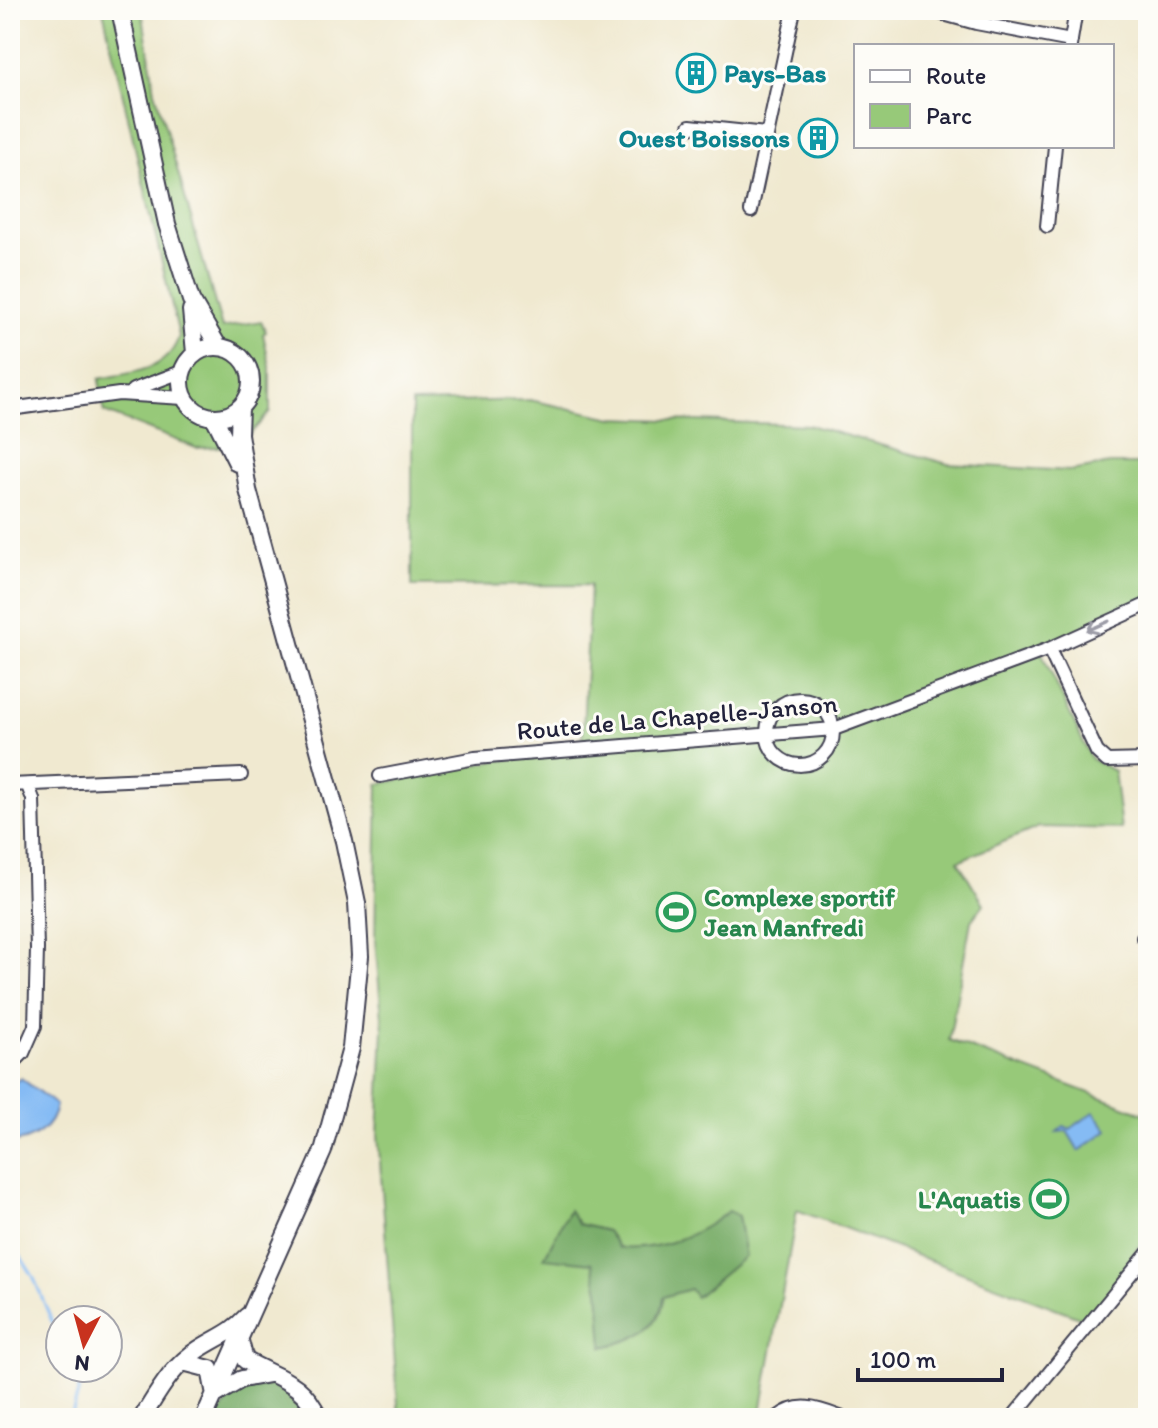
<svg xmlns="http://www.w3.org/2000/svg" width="1158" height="1428" font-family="Itim,sans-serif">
  <rect width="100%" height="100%" fill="#fdfcf7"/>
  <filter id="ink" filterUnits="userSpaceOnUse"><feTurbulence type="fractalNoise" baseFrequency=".0125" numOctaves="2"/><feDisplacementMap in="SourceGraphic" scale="16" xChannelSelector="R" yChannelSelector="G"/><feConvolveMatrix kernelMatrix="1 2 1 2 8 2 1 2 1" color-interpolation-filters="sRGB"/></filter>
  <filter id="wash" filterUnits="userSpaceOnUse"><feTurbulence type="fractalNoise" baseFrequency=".006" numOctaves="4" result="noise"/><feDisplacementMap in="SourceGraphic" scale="32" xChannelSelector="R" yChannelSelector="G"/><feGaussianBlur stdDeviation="1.8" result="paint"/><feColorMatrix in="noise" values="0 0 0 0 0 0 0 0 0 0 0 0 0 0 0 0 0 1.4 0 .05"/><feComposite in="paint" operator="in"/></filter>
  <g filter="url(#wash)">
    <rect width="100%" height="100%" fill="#f0e9d0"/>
    <path fill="#97c979" stroke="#5c765a" stroke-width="2" d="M103 10H142L155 91 222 328 261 321 266 332 263 334 270 366V412L239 446 196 448 104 412 99 379C132 372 168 372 179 336Z
      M530 400 613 418 809 425 948 464 1070 471 1110 464H1141L1148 457V600L1040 649 1091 759 1114 771 1121 829 1039 827 958 861 984 904 971 921 949 1040 1148 1115V1231L1092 1322 797 1210 760 1418H399L378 1135 383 1029 375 940 378 784 495 761 582 752 590 585 412 586V403Z"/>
    <path fill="#79ad69" stroke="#4e6852" stroke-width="2" d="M569 1210 579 1224 607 1231 619 1248C661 1251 696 1236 729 1211L738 1216 745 1256 696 1297 690 1289 663 1297C660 1331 635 1340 603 1347L599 1290 592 1263 544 1258Z
      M270 1385 290 1396 306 1418H217C227 1396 247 1389 270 1385Z"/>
    <path fill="#85bbf4" stroke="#546e98" stroke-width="2" d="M21 1078 56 1105C53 1128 32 1142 10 1142V1085Z
      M1094 1112 1108 1130 1079 1151 1067 1131 1057 1132 1064 1126 1070 1129Z"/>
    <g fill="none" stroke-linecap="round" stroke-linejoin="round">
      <path stroke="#85bbf4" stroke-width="3" d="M10 1158 13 1160 10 1166
        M10 1240 33 1276 60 1341
        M71 1418 79 1389 73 1368"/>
    </g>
  </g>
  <g filter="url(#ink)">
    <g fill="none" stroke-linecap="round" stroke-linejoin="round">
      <g stroke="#414051" stroke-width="16">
        <path id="minor" d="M929 10 976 23 1071 41
          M1070 46 1076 10
          M690 126 766 134
          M751 211 794 10
          M1047 226 1055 146
          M133 390 181 372
          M10 409 119 394 184 398
          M1049 649 1097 752 1107 761 1148 760
          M767 732a33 33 0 1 1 66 0a33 33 0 1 1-66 0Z
          M380 776 475 758 834 729 1049 649 1148 604
          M10 785 241 775
          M1143 938 1148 943
          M10 1066 23 1053 35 1026 37 949 33 799 28 786
          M777 1418C799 1400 819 1409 843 1418
          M1012 1418 1148 1253"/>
      </g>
      <g stroke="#414051" stroke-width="20">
        <path id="major" d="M120 10 167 224 191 300 218 346
          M191 310 195 353
          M181 382a35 35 0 1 1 70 0a35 35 0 1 1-70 0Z
          M214 417 237 463
          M240 1341 245 1360C278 1379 302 1380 319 1418
          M183 1362 210 1369 215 1395
          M215 1395 242 1379 269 1374
          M142 1418C159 1391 172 1366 199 1349 219 1336 230 1334 247 1316
          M204 1418 323 1151 351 1048 360 956 357 903 344 841 248 490 239 434 240 407"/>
      </g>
      <use href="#minor" stroke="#fff" stroke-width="12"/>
      <use href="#major" stroke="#fff" stroke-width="16"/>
    </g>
    <defs><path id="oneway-shaft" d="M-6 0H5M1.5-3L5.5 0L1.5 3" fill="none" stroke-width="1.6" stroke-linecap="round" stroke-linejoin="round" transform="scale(2)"/></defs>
    <use stroke="#9c9ca7" href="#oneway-shaft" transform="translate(1098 626) rotate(156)"/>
  </g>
  <defs>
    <g id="building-ring" transform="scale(2)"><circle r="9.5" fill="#fdfcf7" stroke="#0f9aa8" stroke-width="1.5"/><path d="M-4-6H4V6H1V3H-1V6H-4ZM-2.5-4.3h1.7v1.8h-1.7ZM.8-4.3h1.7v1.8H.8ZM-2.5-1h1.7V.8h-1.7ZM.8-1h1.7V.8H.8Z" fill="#0f9aa8"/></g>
    <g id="stadium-ring" transform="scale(2)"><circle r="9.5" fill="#fdfcf7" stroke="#2e9e5b" stroke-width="1.5"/><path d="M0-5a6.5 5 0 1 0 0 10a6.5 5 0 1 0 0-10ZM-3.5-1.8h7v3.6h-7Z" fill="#2e9e5b"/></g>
  </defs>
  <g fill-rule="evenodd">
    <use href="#building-ring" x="696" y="73"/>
    <use href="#building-ring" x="818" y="138"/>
    <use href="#stadium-ring" x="676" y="912"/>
    <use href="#stadium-ring" x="1049" y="1199"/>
  </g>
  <g text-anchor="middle" stroke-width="6" stroke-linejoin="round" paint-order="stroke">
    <g font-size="26" font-weight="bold" fill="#0d838f" stroke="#fdfcf7" text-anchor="start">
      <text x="724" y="82">Pays-Bas</text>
      <text x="790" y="147" text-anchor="end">Ouest Boissons</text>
    </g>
    <g font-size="26" fill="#22223b" stroke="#fdfcf7">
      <text transform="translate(677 717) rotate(-5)" y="9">Route de La Chapelle-Janson</text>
    </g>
    <g font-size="26" font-weight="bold" fill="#27864d" stroke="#fdfcf7" text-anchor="start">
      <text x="704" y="906">Complexe sportif<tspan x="704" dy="30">Jean Manfredi</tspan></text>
      <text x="1021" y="1208" text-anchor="end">L'Aquatis</text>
    </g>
  </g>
  <rect width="1158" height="1428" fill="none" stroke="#fdfcf7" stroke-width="40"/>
  <rect x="854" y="44" width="260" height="104" fill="#fdfcf7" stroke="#a5a5ac" stroke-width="2"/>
  <rect x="870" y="70" width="40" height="12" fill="#ffffff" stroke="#a5a5ac" stroke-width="2"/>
  <text x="926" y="84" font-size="24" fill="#22223b">Route</text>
  <rect x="870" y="104" width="40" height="24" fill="#97c979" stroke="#a5a5ac" stroke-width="2"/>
  <text x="926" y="124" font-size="24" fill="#22223b">Parc</text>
  <g transform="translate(84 1344) rotate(186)"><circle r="38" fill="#fdfcf7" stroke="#a5a5ac" stroke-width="2"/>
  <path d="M0-6L14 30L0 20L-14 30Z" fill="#c8321e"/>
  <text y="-12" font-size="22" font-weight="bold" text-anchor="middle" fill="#22223b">N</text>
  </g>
  <path d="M858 1368v12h144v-12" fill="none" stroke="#22223b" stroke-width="4"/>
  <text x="870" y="1368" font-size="24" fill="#22223b" stroke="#fdfcf7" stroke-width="6" paint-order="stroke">100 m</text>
</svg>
